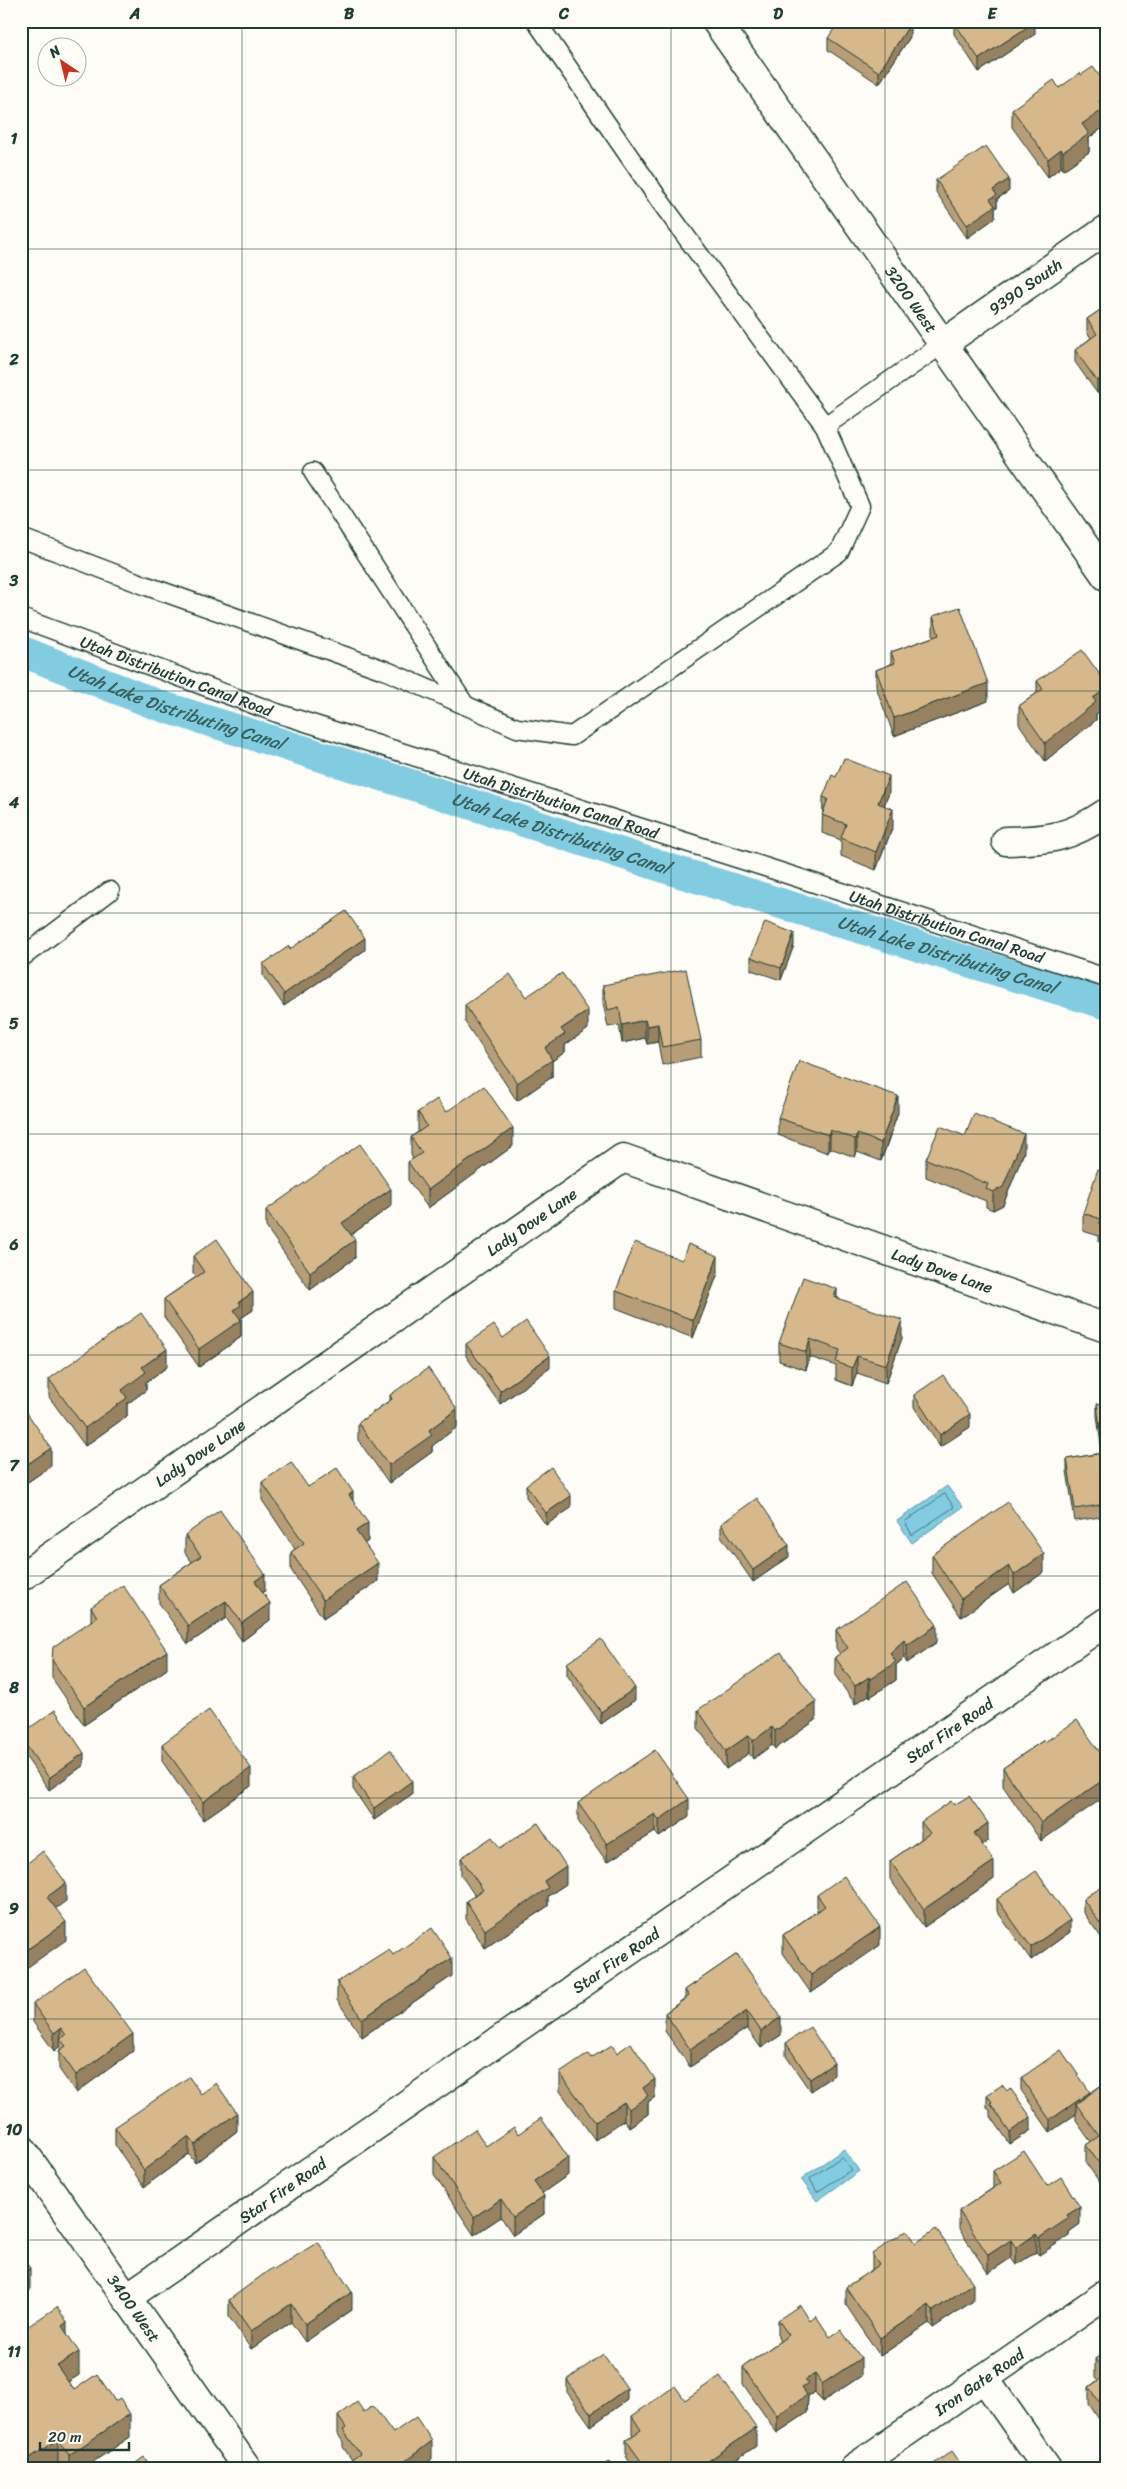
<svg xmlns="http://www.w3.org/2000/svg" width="1127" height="2489" font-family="Sriracha,sans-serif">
  <rect width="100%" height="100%" fill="#fdfcf7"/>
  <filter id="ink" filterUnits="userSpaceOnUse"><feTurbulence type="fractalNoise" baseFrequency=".02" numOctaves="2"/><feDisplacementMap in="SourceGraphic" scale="10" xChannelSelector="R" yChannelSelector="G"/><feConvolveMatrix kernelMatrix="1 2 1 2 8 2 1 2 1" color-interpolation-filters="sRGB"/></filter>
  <g filter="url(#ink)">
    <path fill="#81cce1" stroke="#5a939c" d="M947 1486 963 1507 912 1543 897 1521Z
      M844 2149 859 2171 817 2201 801 2179Z"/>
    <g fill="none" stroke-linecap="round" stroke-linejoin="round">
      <path stroke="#467679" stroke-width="1" d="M945 1494 954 1507 912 1535 905 1522Z
        M842 2157 851 2170 817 2192 810 2179Z"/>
      <path stroke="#81cce1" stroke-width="31" id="s1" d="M21 651 158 705 428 790 669 869 1106 1004"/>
      <g stroke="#1f3d34" stroke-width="21">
        <g id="service">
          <path d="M825 426 944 343"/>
          <path d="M313 472 465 705"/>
          <path d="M21 538 147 586 387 671 517 728 572 736 839 552 860 506 825 426 660 201 536 21"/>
          <path id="s2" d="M21 618 277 713 768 868 1106 978"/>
          <path d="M21 958 110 891"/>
        </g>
      </g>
      <g stroke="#1f3d34" stroke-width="31">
        <g id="minor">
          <path id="s3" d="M944 343 1106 230"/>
          <path d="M1006 841C1050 840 1069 838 1106 813"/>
          <path id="s4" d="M21 1577 623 1158 1106 1328"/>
          <path id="s5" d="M21 2148 247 2468"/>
          <path id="s6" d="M126 2298 1106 1622"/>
          <path d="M984 2378 1047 2468"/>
          <path id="s7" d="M854 2468 1106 2294"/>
        </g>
      </g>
      <g stroke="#1f3d34" stroke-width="31">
        <g id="tertiary">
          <path id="s8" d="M716 21 1106 576"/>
        </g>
      </g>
      <use href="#service" stroke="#fdfcf7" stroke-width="18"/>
      <use href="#minor" stroke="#fdfcf7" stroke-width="28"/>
      <use href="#tertiary" stroke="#fdfcf7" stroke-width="28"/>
    </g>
    <path fill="#b89e77" stroke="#1f3d34" d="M954 22 1035 34 979 72 954 34Z
      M910 37 879 84 828 50V38Z
      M1081 75 1106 85V114L1104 115V127L1089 138V152L1063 170 1061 167 1048 177 1012 127V109L1059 88Z
      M936 180 1009 191 997 199V207L995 208V218L967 238 936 192Z
      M1106 306 1097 393 1075 362V350L1091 338 1087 332V319Z
      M933 616 988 701 894 736 876 687V670L891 664V652L933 637Z
      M1037 681 1106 683V707L1096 714V720L1045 761 1019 724V706L1037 693Z
      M889 793 884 805 893 826 876 870 841 856V840L822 833 823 797Z
      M794 945 781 980 751 970V957Z
      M290 949 365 950 284 1006 263 976V964Z
      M603 985 701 1040V1057L662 1065 658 1042 647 1044 645 1038 622 1043 619 1025 608 1027 603 1003Z
      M526 997 588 1029 565 1045V1052L552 1061V1077L517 1101 465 1022V1005Z
      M418 1112H446L513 1146 428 1208 408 1180V1162L413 1159 411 1155V1137L418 1132Z
      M898 1113 881 1161 857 1152 855 1157 830 1148 828 1153 778 1135V1118Z
      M965 1136 1024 1152 1003 1205 993 1210 986 1207V1201L926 1177V1159Z
      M1106 1172V1244L1099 1242V1236L1083 1231V1213Z
      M391 1206 351 1235 355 1258 310 1290 266 1227V1210Z
      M193 1256 253 1310 241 1318V1337L199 1367 164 1317V1299L196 1277 193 1274Z
      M718 1273 693 1338 616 1308V1291Z
      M837 1297 902 1338 886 1383 857 1373 852 1386 836 1380V1366L810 1357 806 1370 779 1361V1343Z
      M503 1338 550 1368 500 1404 466 1356V1344Z
      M167 1367 146 1382V1390L127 1404V1416L85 1446 49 1397V1379Z
      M390 1395 457 1427 432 1446V1452L389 1483 358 1440V1423L390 1400Z
      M914 1395 970 1427 940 1447 914 1407Z
      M1106 1402V1516L1075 1521 1067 1471V1459L1102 1453 1097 1416V1404Z
      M21 1404 51 1466 22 1486 21 1484Z
      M262 1482 308 1487 353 1502 368 1541 364 1544 378 1581 323 1618 291 1570V1552L295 1549 262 1500Z
      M526 1485 571 1508 546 1525 526 1497Z
      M721 1524 789 1557 753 1582 721 1536Z
      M185 1535 265 1591 263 1593 270 1620 242 1641 226 1618 188 1644 159 1603V1585L192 1562 185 1553Z
      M932 1555 1044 1572 1014 1593 1009 1584 961 1617 932 1573Z
      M91 1607 167 1669 84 1725 52 1678V1660L91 1622Z
      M836 1630 937 1642 907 1663 904 1658 896 1665V1680L870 1697 869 1695 855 1704 835 1675V1657L840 1654 836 1648Z
      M567 1663 635 1700 601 1724 567 1675Z
      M698 1710 816 1720 775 1749 772 1745 753 1759 749 1753 726 1769 698 1728Z
      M21 1734 84 1765 49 1790 21 1750Z
      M1044 1740 1041 1841 1003 1786V1768Z
      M162 1744 251 1786 203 1820 162 1761Z
      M353 1777 412 1794 374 1820 353 1789Z
      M578 1803 689 1817 659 1837 655 1832 607 1862 578 1821Z
      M954 1805 988 1841 982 1845 994 1879 924 1927 890 1879V1861L921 1839V1822Z
      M500 1848 566 1884 548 1896V1906L485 1948 466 1919V1901L475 1896 461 1875V1858Z
      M1106 1883V1944L1083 1912V1899Z
      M817 1895 880 1945 811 1993 783 1953V1935L817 1911Z
      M997 1899 1070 1932 1031 1960 997 1911Z
      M737 1954 781 2035 761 2048 747 2028 690 2067 665 2031V2013L685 1998V1990Z
      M393 1955 452 1976 362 2037 337 2000V1982Z
      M33 2004 133 2051 76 2093 59 2069V2051L60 2050V2046L54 2051 33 2022Z
      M786 2043 834 2075 810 2091 786 2056Z
      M617 2053 655 2097 648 2102V2114L629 2127 624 2120 595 2140 560 2091V2073L591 2058Z
      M1021 2078 1090 2093 1106 2082V2191L1086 2163V2145L1091 2142 1076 2121V2114L1050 2132 1021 2090Z
      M201 2094 237 2131 195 2163 189 2154 144 2187 115 2145V2127Z
      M987 2095 1031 2130 1010 2144 990 2115V2111L987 2107Z
      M518 2134 568 2175 542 2193 544 2214 513 2235 501 2217 474 2235 434 2175V2157L486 2146Z
      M993 2171 1047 2186 1080 2224 1069 2232V2236L1039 2255 1036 2252 1016 2265 1011 2258 988 2273 959 2229V2211L993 2188Z
      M916 2243 973 2301 933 2328 929 2323 880 2356 846 2305V2287L872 2270V2254Z
      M274 2270 352 2310 305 2342 291 2322 251 2349 229 2317V2300Z
      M778 2320 810 2321 830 2337 861 2376 822 2402 815 2392 808 2396 807 2413 777 2433 743 2384V2367L780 2341 778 2338Z
      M67 2333 79 2375 68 2382 74 2390 130 2437 84 2468H62L58 2462 50 2468H21Z
      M1106 2352V2430L1089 2404V2387L1098 2380 1095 2377V2359Z
      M567 2380 627 2400 591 2426 567 2392Z
      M364 2412 393 2433 432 2459 420 2468H343V2466L352 2460 343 2447V2442L338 2434V2416Z
      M632 2416 756 2446 724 2468H633L626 2458V2440L633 2435 632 2434Z"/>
    <path fill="#968161" stroke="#1f3d34" d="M1035 22V34L979 72V59Z
      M910 24V37L879 84V72Z
      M1106 97V114L1104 115V127L1089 138V152L1063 170V152L1099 101Z
      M1061 149V167L1048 177V159Z
      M1009 179V191L997 199V207L995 208V218L967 238V225L990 199 993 190Z
      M1106 374V386L1097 393V381Z
      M988 683V701L894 736V718Z
      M1106 689V707L1096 714V720L1045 761V743L1093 698Z
      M889 776V793L878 821V803Z
      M893 809V826L876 870V852Z
      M794 933V945L781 980V968Z
      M365 938V950L284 1006V994Z
      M588 1011V1029L565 1045V1052L552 1061V1077L517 1101V1083L545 1048 561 1029Z
      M645 1020V1038L622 1043V1025Z
      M658 1024V1042L647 1044V1026Z
      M898 1096V1113L881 1161V1143Z
      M513 1128V1146L428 1208V1190Z
      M830 1130V1148L828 1153V1135Z
      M857 1134V1152L855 1157V1139Z
      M1024 1134V1152L1003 1205 993 1210V1192Z
      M391 1189V1206L342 1241V1223Z
      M355 1240V1258L310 1290V1272Z
      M718 1256V1273L693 1338V1320Z
      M837 1289V1306L834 1297Z
      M253 1292V1310L241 1318V1337L199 1367V1349L234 1310 239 1302Z
      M902 1320V1338L886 1383V1365Z
      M810 1339V1357L806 1370V1352Z
      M167 1349V1367L146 1382V1390L127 1404V1416L85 1446V1428L142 1367Z
      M550 1356V1368L500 1404V1391Z
      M857 1356V1373L852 1386V1368Z
      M457 1409V1427L432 1446V1452L389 1483V1465L429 1430Z
      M970 1414V1427L940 1447V1435Z
      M51 1448V1466L22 1486V1468Z
      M353 1492V1510L349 1495Z
      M571 1496V1508L546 1525V1513Z
      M368 1523V1541L356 1549V1531Z
      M789 1545V1557L753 1582V1570Z
      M1044 1554V1572L1014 1593V1575Z
      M378 1563V1581L323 1618V1600Z
      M1009 1566V1584L961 1617V1599Z
      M265 1574V1591L255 1599V1581Z
      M226 1601V1618L188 1644V1626Z
      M270 1603V1620L242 1641V1623Z
      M937 1625V1642L907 1663V1645Z
      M904 1640V1658L896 1665V1680L870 1697V1679L890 1653Z
      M167 1651V1669L84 1725V1707Z
      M869 1677V1695L855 1704V1686Z
      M635 1688V1700L601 1724V1712Z
      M816 1702V1720L775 1749V1731Z
      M772 1727V1745L753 1759V1741Z
      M749 1735V1753L726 1769V1751Z
      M84 1753V1765L49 1790V1778Z
      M251 1768V1786L203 1820V1802Z
      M1106 1778V1796L1041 1841V1823Z
      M412 1781V1794L374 1820V1808Z
      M689 1799V1817L659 1837V1820Z
      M655 1814V1832L607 1862V1844Z
      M988 1823V1841L974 1851V1833Z
      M994 1861V1879L924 1927V1909Z
      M566 1866V1884L548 1896V1906L485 1948V1930L544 1881Z
      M66 1883V1901L47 1915V1897Z
      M1070 1920V1932L1031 1960V1947Z
      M66 1922V1940L21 1972V1954Z
      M880 1927V1945L811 1993V1975Z
      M452 1958V1976L362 2037V2019Z
      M747 2011V2028L690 2067V2049Z
      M781 2017V2035L761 2048V2031Z
      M61 2028 60 2046 54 2051V2033Z
      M133 2034V2051L76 2093V2075Z
      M834 2063V2075L810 2091V2079Z
      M655 2079V2097L648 2102V2114L629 2127V2109L643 2088Z
      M1090 2092V2104H1076V2114L1050 2132V2120Z
      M624 2102V2120L595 2140V2122Z
      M237 2113V2131L195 2163V2145Z
      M1031 2117V2130L1010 2144V2132Z
      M189 2136V2154L144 2187V2170Z
      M568 2157V2175L534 2199V2181Z
      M544 2196V2214L513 2235V2217Z
      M501 2199V2217L474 2235V2217Z
      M1080 2207V2224L1069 2232V2236L1039 2255V2238L1067 2215Z
      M1036 2234V2252L1016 2265V2248Z
      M1011 2240V2258L988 2273V2255Z
      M30 2268V2291L21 2298V2275Z
      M973 2283V2301L933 2328V2311Z
      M352 2292V2310L305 2342V2324Z
      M291 2304V2322L251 2349V2331Z
      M929 2305V2323L880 2356V2338Z
      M67 2322V2345L62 2326Z
      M79 2352V2375L57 2389V2366Z
      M861 2358V2376L822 2402V2384Z
      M815 2374V2392L808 2396 807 2413 777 2433V2416L802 2388 805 2380Z
      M627 2388V2400L591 2426V2414Z
      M130 2414V2437L84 2468H69V2455Z
      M756 2428V2446L724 2468H698Z
      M58 2439V2462L50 2468H21V2464Z
      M432 2441V2459L420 2468H396Z"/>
    <path fill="#d6b88a" stroke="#1f3d34" d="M839 21H905L910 24 879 72 828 38Z
      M955 21H1035V22L979 59 954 22Z
      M1093 67 1106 85V97L1099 101 1104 109 1082 124 1089 134 1063 152 1061 149 1048 159 1012 109 1054 80 1059 88 1080 73 1081 75Z
      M986 146 1009 179 993 190 997 195 990 199 995 206 967 225 936 180Z
      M1106 306V374L1097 381 1075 350 1097 334 1087 319Z
      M960 607 988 683 894 718 876 670 895 663 891 652 939 635 933 616Z
      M1082 650 1106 683V689L1093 698 1096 702 1045 743 1019 706 1043 689 1037 681Z
      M844 758 889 776 878 803 893 809 876 852 841 838 846 824 822 815 828 799 823 797 832 775 836 777Z
      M346 911 365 938 284 994 263 964 289 946 290 949Z
      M765 922 794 933 781 968 751 957Z
      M686 969 701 1040 662 1047 658 1024 647 1026 645 1020 622 1025 619 1007 608 1010 603 985Z
      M562 973 588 1011 561 1029 565 1034 545 1048 552 1060 517 1083 465 1005 510 974 526 997Z
      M799 1061 898 1096 881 1143 857 1134 855 1139 830 1130 828 1135 778 1118Z
      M484 1086 513 1128 428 1190 408 1162 422 1153 411 1137 427 1126 418 1112 437 1099 446 1112Z
      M974 1114 1024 1134 1003 1187 993 1192 986 1189 988 1184 926 1159 940 1126 965 1136Z
      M360 1144 391 1189 342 1223 355 1240 310 1272 266 1210Z
      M1098 1169 1106 1172V1226L1099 1224 1101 1219 1083 1213Z
      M217 1239 253 1292 239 1302 241 1305 234 1310 241 1320 199 1349 164 1299 204 1272 193 1256Z
      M635 1242 682 1260 688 1244 718 1256 693 1320 616 1291Z
      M803 1277 837 1289 834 1297 902 1320 886 1365 857 1356 852 1368 836 1362 840 1350 810 1339 806 1352 779 1343Z
      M141 1313 167 1349 142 1367 146 1372 122 1390 127 1398 85 1428 49 1379Z
      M526 1321 550 1356 500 1391 466 1344 494 1325 503 1338Z
      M428 1368 457 1409 429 1430 432 1435 389 1465 358 1423 392 1399 390 1395Z
      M943 1375 970 1414 940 1435 914 1395Z
      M1106 1402V1504L1075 1509 1067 1459 1103 1453 1097 1404Z
      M21 1404 51 1448 22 1468 21 1466Z
      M291 1462 308 1487 337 1468 353 1492 349 1495 368 1523 356 1531 378 1563 323 1600 291 1552 304 1543 262 1482Z
      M551 1467 571 1496 546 1513 526 1485Z
      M757 1498 789 1545 753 1570 721 1524Z
      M1008 1502 1044 1554 1014 1575 1009 1566 961 1599 932 1555Z
      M220 1510 265 1574 255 1581 270 1603 242 1623 226 1601 188 1626 159 1585 201 1556 185 1535Z
      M907 1582 937 1625 907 1645 904 1640 890 1653 896 1662 870 1679 869 1677 855 1686 835 1657 848 1648 836 1630Z
      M123 1585 167 1651 84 1707 52 1660 53 1647 97 1617 91 1607Z
      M601 1639 635 1688 601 1712 567 1663Z
      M781 1652 816 1702 775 1731 772 1727 753 1741 749 1735 726 1751 698 1710Z
      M55 1710 84 1753 49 1778 21 1738V1734Z
      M209 1710 251 1768 203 1802 162 1744Z
      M1077 1720 1106 1761V1778L1041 1823 1003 1768 1044 1740 1045 1742Z
      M390 1750 412 1781 374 1808 353 1777Z
      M655 1750 689 1799 659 1820 655 1814 607 1844 578 1803Z
      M969 1796 988 1823 974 1833 994 1861 924 1909 890 1861 930 1833 921 1822 951 1801 954 1805Z
      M538 1823 566 1866 544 1881 548 1888 485 1930 466 1901 483 1890 461 1858 492 1837 500 1848Z
      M43 1851 66 1883 47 1897 66 1922 21 1954V1860L25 1865Z
      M1036 1871 1070 1920 1031 1947 997 1899Z
      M844 1876 880 1927 811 1975 783 1935 825 1906 817 1895Z
      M1106 1883V1932L1083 1899Z
      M432 1928 452 1958 362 2019 337 1982 389 1949 393 1955Z
      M737 1954 781 2017 761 2031 747 2011 690 2049 665 2013 689 1996 685 1990Z
      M84 1967 133 2034 76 2075 59 2051 66 2046 60 2039 66 2035 61 2028 54 2033 33 2004Z
      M810 2027 834 2063 810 2079 786 2043Z
      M631 2043 655 2079 643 2088 648 2096 629 2109 624 2102 595 2122 560 2073 588 2054 591 2058 612 2045 617 2053Z
      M1061 2050 1090 2092 1050 2120 1021 2078Z
      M189 2077 201 2094 216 2083 237 2113 195 2145 189 2136 144 2170 115 2127Z
      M1106 2082V2173L1086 2145 1099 2136 1076 2104Z
      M1002 2085 1007 2091 1010 2088 1031 2117 1010 2132 990 2103 992 2102 987 2095Z
      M541 2118 568 2157 534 2181 544 2196 513 2217 501 2199 474 2217 434 2157 475 2129 486 2146 514 2127 518 2134Z
      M1024 2151 1047 2186 1061 2177 1080 2207 1067 2215 1069 2218 1039 2238 1036 2234 1016 2248 1011 2240 988 2255 959 2211 1001 2183 993 2171Z
      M936 2229 973 2283 933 2311 929 2305 880 2338 846 2287 879 2265 872 2254 907 2230 916 2243Z
      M318 2242 352 2292 305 2324 291 2304 251 2331 229 2300 272 2268 274 2270Z
      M21 2256 30 2268 21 2275Z
      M800 2305 810 2321 816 2316 830 2337 841 2330 861 2358 822 2384 815 2374 805 2380 808 2384 802 2388 807 2395 777 2416 743 2367 789 2335 778 2320Z
      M57 2307 67 2322 62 2326 79 2352 57 2366 74 2390 97 2374 115 2401 120 2398 130 2414 69 2455 58 2439 21 2464V2331Z
      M1106 2352V2412L1089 2387 1106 2375 1095 2359Z
      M603 2354 627 2388 591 2414 567 2380Z
      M720 2376 756 2428 698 2468H646L626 2440 641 2430 632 2416 675 2386 685 2400Z
      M357 2402 364 2412 373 2406 393 2433 416 2417 432 2441 396 2468H345L343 2466 360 2454 343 2430 346 2428 338 2416Z
      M952 2451 964 2468H928Z
      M144 2457 152 2468H129Z
      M610 2461 615 2468H599Z"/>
  </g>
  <path fill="none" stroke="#1f3d34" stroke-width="1" stroke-opacity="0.55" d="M242 21V2468M456 21V2468M671 21V2468M885 21V2468M21 249H1106M21 470H1106M21 691H1106M21 913H1106M21 1134H1106M21 1355H1106M21 1576H1106M21 1798H1106M21 2019H1106M21 2240H1106"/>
  <g text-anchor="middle" stroke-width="5" stroke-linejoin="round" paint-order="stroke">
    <g font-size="16" fill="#1f3d34" stroke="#fdfcf7">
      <text dy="6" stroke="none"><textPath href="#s3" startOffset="99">9390 South</textPath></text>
      <text dy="6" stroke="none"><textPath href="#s8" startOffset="340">3200 West</textPath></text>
      <text dy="6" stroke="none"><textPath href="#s2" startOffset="166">Utah Distribution Canal Road</textPath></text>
      <text dy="6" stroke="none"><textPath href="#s2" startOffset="571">Utah Distribution Canal Road</textPath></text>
      <text dy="6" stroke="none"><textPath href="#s2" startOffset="976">Utah Distribution Canal Road</textPath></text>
      <text dy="6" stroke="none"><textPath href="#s4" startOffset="622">Lady Dove Lane</textPath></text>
      <text dy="6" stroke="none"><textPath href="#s4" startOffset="1072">Lady Dove Lane</textPath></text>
      <text dy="6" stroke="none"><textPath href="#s4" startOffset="218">Lady Dove Lane</textPath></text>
      <text dy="6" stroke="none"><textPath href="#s6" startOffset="1000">Star Fire Road</textPath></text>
      <text dy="6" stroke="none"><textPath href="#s6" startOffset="595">Star Fire Road</textPath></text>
      <text dy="6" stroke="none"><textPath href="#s6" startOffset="190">Star Fire Road</textPath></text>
      <text dy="6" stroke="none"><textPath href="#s5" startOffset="196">3400 West</textPath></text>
      <text dy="6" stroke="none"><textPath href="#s7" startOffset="152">Iron Gate Road</textPath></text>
    </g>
    <g font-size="18" font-style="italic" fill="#38615f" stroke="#fdfcf7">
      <text dy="6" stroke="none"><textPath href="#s1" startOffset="165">Utah Lake Distributing Canal</textPath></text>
      <text dy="6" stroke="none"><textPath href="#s1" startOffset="570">Utah Lake Distributing Canal</textPath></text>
      <text dy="6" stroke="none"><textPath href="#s1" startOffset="975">Utah Lake Distributing Canal</textPath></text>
    </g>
  </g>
  <rect width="1127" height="2489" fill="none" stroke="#fdfcf7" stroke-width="55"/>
  <g transform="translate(62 62) rotate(325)"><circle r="24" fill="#fdfcf7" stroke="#a4b0a9"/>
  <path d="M0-4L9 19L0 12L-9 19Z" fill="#c8321e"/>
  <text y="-8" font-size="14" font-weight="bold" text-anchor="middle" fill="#1f3d34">N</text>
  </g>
  <path d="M40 2442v8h89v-8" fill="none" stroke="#1f3d34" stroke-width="2.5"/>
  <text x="48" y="2442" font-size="15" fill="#1f3d34" stroke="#fdfcf7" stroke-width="4" paint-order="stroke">20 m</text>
  <rect x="28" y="28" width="1072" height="2434" fill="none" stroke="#1f3d34" stroke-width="2"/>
  <g font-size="16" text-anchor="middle" font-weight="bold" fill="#1f3d34">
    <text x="135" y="19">A</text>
    <text x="349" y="19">B</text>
    <text x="564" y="19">C</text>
    <text x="778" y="19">D</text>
    <text x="992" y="19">E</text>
    <text x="14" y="144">1</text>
    <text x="14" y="365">2</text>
    <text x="14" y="586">3</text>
    <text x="14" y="808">4</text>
    <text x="14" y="1029">5</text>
    <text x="14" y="1250">6</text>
    <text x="14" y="1471">7</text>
    <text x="14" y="1693">8</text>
    <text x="14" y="1914">9</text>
    <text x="14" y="2135">10</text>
    <text x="14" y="2357">11</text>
  </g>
</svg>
